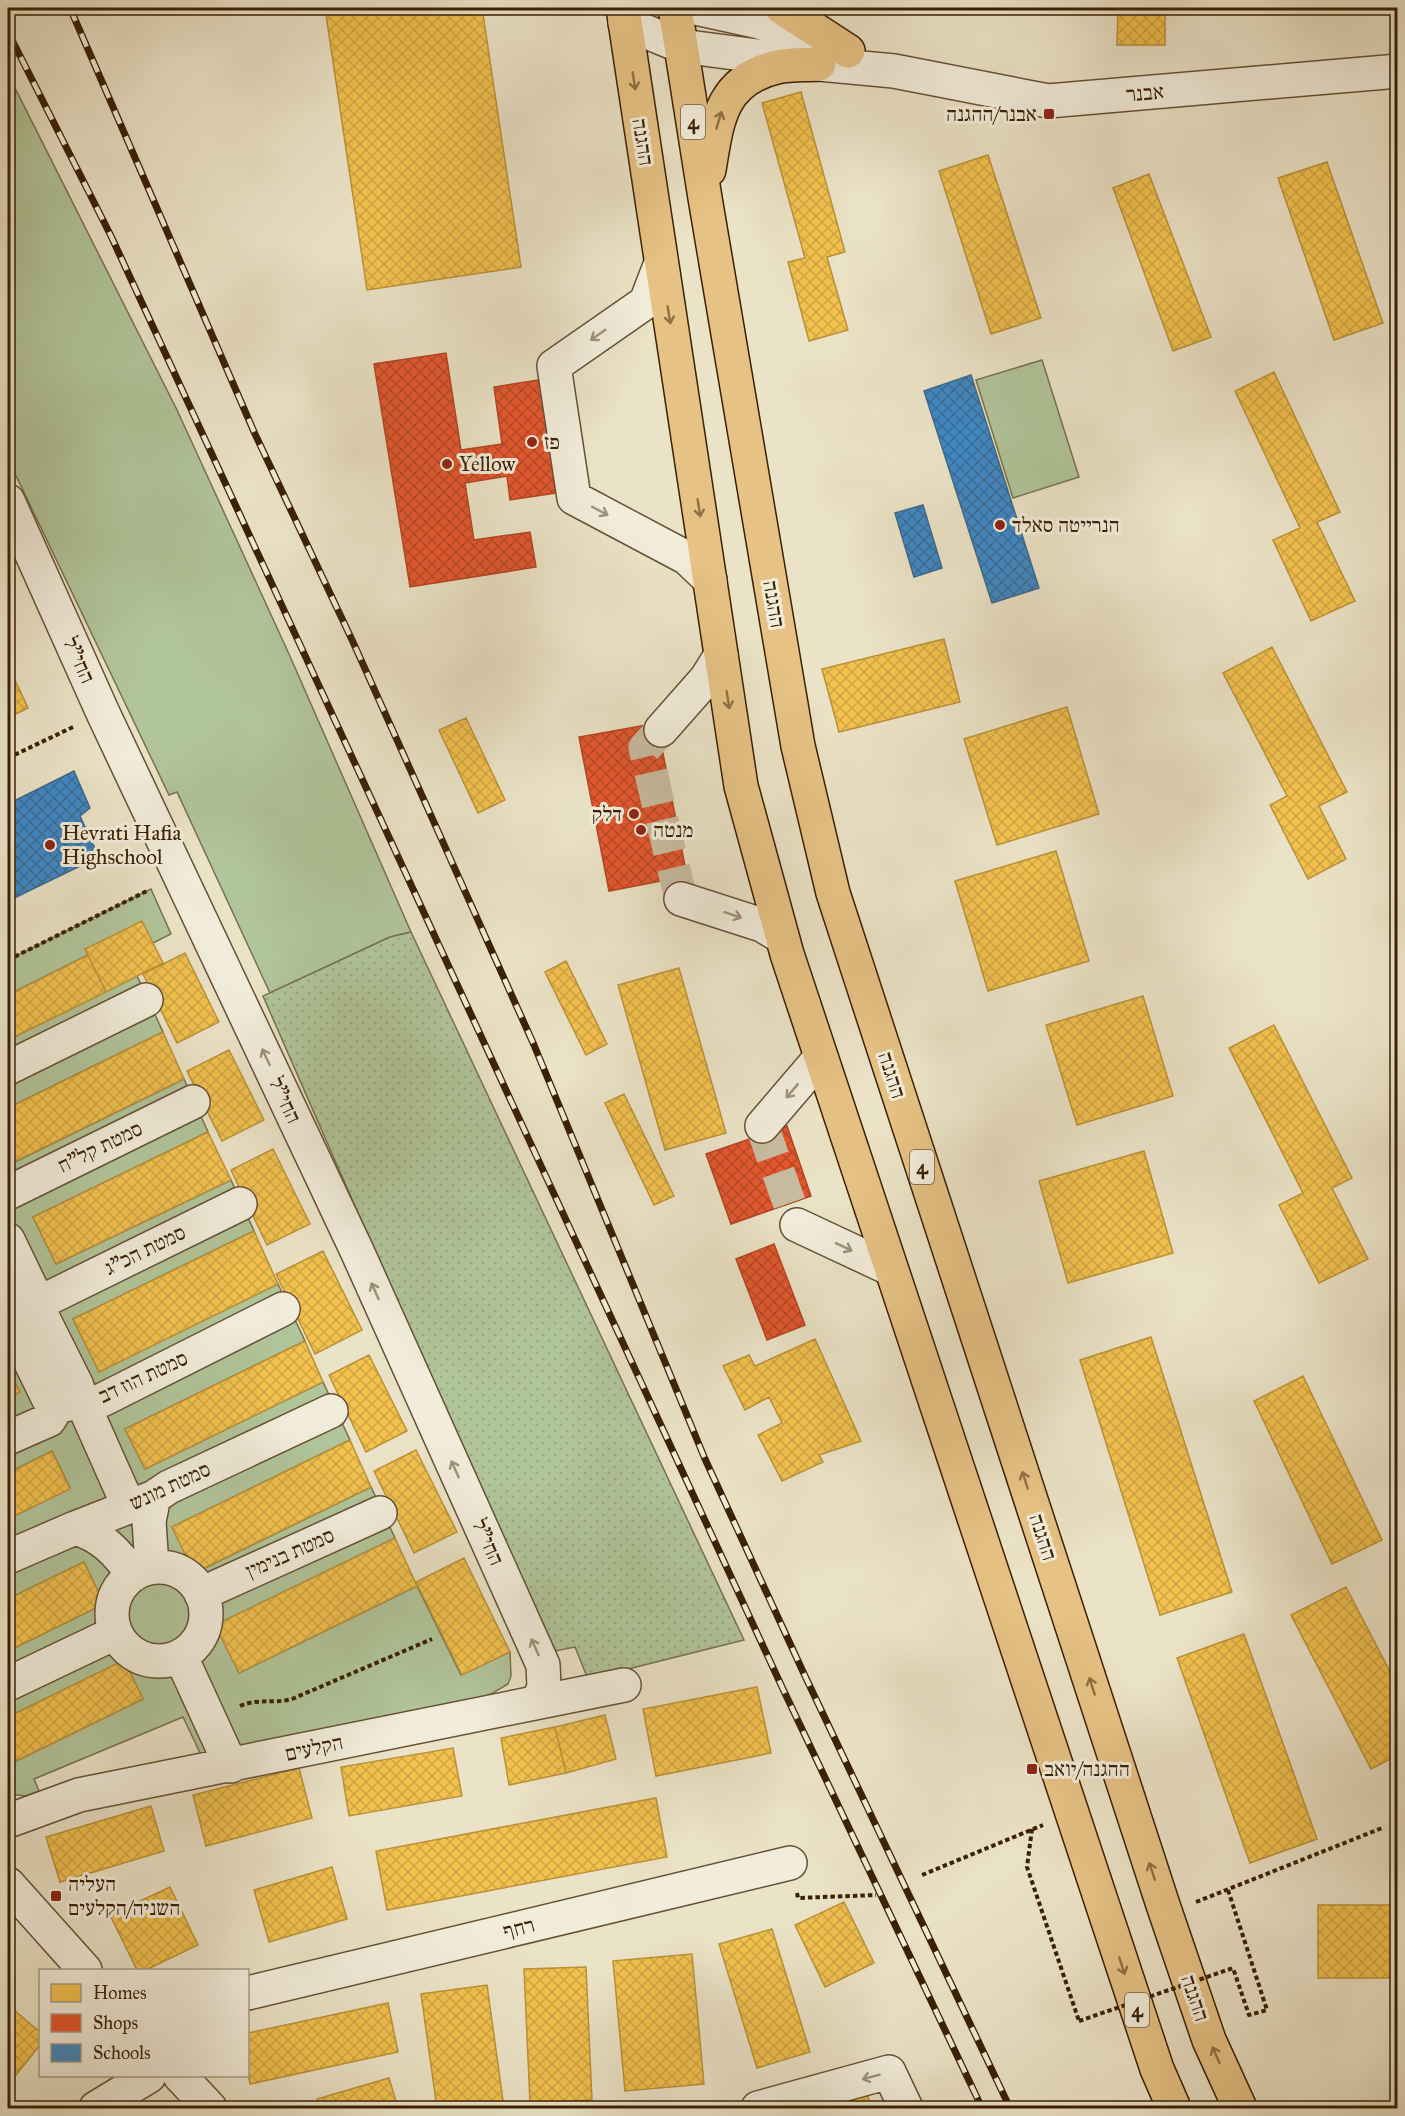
<svg xmlns="http://www.w3.org/2000/svg" width="1405" height="2116" font-family="'IM FELL Great Primer','Frank Ruhl Libre',serif">
  <defs>
    <pattern id="park-dots" width="8" height="8" patternUnits="userSpaceOnUse" patternTransform="scale(1.5)"><rect width="8" height="8" fill="#b1c59a"/><path d="M2 2h.1M6 6h.1" fill="none" stroke="#99a983" stroke-width="1.8" stroke-linecap="round"/></pattern>
    <pattern id="homes-cross-hatch" width="8" height="8" patternUnits="userSpaceOnUse" patternTransform="scale(1.5)"><rect width="8" height="8" fill="#f2c14e"/><path d="M0 0l8 8M0 8l8-8" fill="none" stroke="#d0a642"/></pattern>
    <pattern id="shops-cross-hatch" width="8" height="8" patternUnits="userSpaceOnUse" patternTransform="scale(1.5)"><rect width="8" height="8" fill="#e4572e"/><path d="M0 0l8 8M0 8l8-8" fill="none" stroke="#ba4825"/></pattern>
    <pattern id="schools-cross-hatch" width="8" height="8" patternUnits="userSpaceOnUse" patternTransform="scale(1.5)"><rect width="8" height="8" fill="#3f88c5"/><path d="M0 0l8 8M0 8l8-8" fill="none" stroke="#366f9e"/></pattern>
  </defs>
  <rect width="100%" height="100%" fill="#ebe3c7"/>
  <filter id="stains"><feTurbulence type="fractalNoise" baseFrequency=".00333" numOctaves="4"/><feColorMatrix values="0 0 0 0 .2 0 0 0 0 .09 0 0 0 0 .02 0 0 0 .5 -.17"/></filter>
  <radialGradient id="worn" r=".72"><stop offset=".6" stop-color="#630" stop-opacity="0"/><stop offset="1" stop-color="#630" stop-opacity=".3"/></radialGradient>
  <path fill="#b1c59a" stroke="#76724f" stroke-width="1.5" d="M8 74 177 410 289 654 411 932 390 937 270 993 177 792 169 795 8 459Z
    M1042 360 1079 477 1013 498 976 380Z
    M151 889 171 934 153 943 85 949 88 955 8 995V960Z
    M137 976 163 1032 8 1108V1040Z
    M184 1079 208 1132 33 1217 56 1264 231 1180 254 1231 73 1319 99 1371 278 1284 305 1341 125 1429 145 1469 323 1382 350 1440 172 1527 195 1573 371 1487 395 1538 216 1625 239 1673 417 1586 461 1675 510 1652 511 1676 508 1684 491 1694 446 1709 202 1757 183 1717 34 1779 39 1791 26 1796 8 1794V1765L143 1699 124 1661 8 1717V1651L104 1604 84 1562 8 1599V1519L70 1488 52 1451 8 1473V1398L19 1392 8 1368V1163L9 1165Z"/>
  <path fill="url(#park-dots)" stroke="#76724f" stroke-width="1.5" d="M411 932 744 1640 588 1679 575 1647 550 1652 263 996 390 937Z"/>
  <path fill="url(#homes-cross-hatch)" stroke="#bb9138" stroke-width="1.5" d="M325 8H482L521 267 367 290Z
    M1118 8H1165V45H1117Z
    M801 92 845 252 827 257 848 330 809 341 788 262 805 258 762 103Z
    M988 155 1041 318 991 334 939 171Z
    M1327 162 1383 323 1334 340 1278 178Z
    M1149 174 1211 337 1173 351 1113 188Z
    M1274 372 1340 512 1317 522 1355 601 1311 621 1273 540 1300 528 1235 391Z
    M944 639 960 702 839 732 822 669Z
    M1272 647 1347 792 1319 806 1346 859 1308 879 1270 805 1287 796 1223 673Z
    M13 676 28 708 10 717 8 712V679Z
    M1067 707 1099 814 997 845 964 739Z
    M466 718 505 800 478 813 439 730Z
    M1056 851 1089 961 988 991 955 881Z
    M142 921 163 963 106 992 85 949Z
    M185 953 219 1022 177 1043 143 974Z
    M88 955 106 992 8 1040V995Z
    M566 961 607 1044 586 1055 545 972Z
    M679 968 726 1133 665 1150 618 985Z
    M1143 996 1173 1096 1077 1125 1046 1025Z
    M1274 1025 1352 1178 1332 1188 1368 1259 1319 1283 1279 1205 1303 1193 1229 1048Z
    M163 1032 184 1079 8 1165V1108Z
    M229 1050 264 1120 222 1141 187 1071Z
    M624 1094 674 1196 654 1205 605 1103Z
    M208 1132 231 1180 56 1264 33 1217Z
    M273 1149 310 1224 267 1245 231 1170Z
    M1144 1151 1173 1253 1068 1283 1039 1181Z
    M254 1231 278 1284 99 1372 73 1319Z
    M323 1251 362 1330 315 1354 276 1274Z
    M1151 1337 1232 1592 1160 1615 1080 1360Z
    M815 1339 861 1441 819 1455 823 1462 782 1481 758 1435 782 1423 769 1397 745 1410 723 1366 749 1355 755 1366Z
    M305 1341 323 1382 145 1469 125 1429Z
    M369 1355 407 1431 366 1452 329 1375Z
    M8 1368 20 1392 8 1398Z
    M1303 1376 1382 1540 1332 1564 1254 1401Z
    M350 1440 371 1487 194 1573 172 1527Z
    M416 1450 457 1532 414 1553 374 1471Z
    M52 1451 70 1489 8 1519V1473Z
    M395 1538 417 1586 239 1673 215 1625Z
    M464 1558 510 1652 462 1675 416 1582Z
    M84 1562 104 1604 8 1651V1599Z
    M1346 1587 1398 1687V1755L1371 1769 1291 1615Z
    M1244 1634 1317 1839 1250 1863 1177 1658Z
    M124 1660 143 1699 8 1765V1717Z
    M757 1687 771 1753 656 1776 643 1709Z
    M605 1715 616 1759 566 1773 555 1727Z
    M555 1727 566 1773 509 1785 501 1738Z
    M453 1748 462 1796 349 1816 341 1767Z
    M299 1768 312 1818 206 1846 193 1795Z
    M656 1798 667 1857 387 1910 376 1851Z
    M151 1806 164 1851 60 1882 46 1837Z
    M332 1867 347 1919 269 1942 254 1890Z
    M170 1887 198 1945 146 1970H137L110 1915Z
    M844 1902 874 1963 825 1987 795 1925Z
    M1318 1905H1398V1978H1318Z
    M772 1929 810 2052 757 2068 719 1944Z
    M692 1954 704 2084 625 2091 613 1961Z
    M586 1967 592 2100 530 2103 524 1969Z
    M487 1985 504 2108H437L421 1994Z
    M388 2003 398 2052 250 2084 248 2073V2033Z
    M8 2005 40 2032V2045L8 2085Z
    M389 2078 398 2108H320L317 2099Z
    M866 2088 871 2108H789Z"/>
  <path fill="url(#shops-cross-hatch)" stroke="#b14621" stroke-width="1.5" d="M446 353 461 450 502 444 494 387 544 379 562 492 510 500 507 476 465 483 474 540 530 532 536 567 410 587 374 364Z
    M657 723 687 876 609 891 579 737Z
    M787 1126 811 1196 731 1224 706 1154Z
    M774 1244 805 1325 767 1340 736 1259Z"/>
  <path fill="url(#schools-cross-hatch)" stroke="#3e698b" stroke-width="1.5" d="M971 375 1039 588 992 603 924 391Z
    M923 505 942 568 914 577 895 513Z
    M74 771 90 808 80 816 99 857 8 901V804Z"/>
  <g fill="none" stroke-linecap="round" stroke-linejoin="round">
    <path stroke="#c8bca0" stroke-width="33" stroke-dasharray="33 16" stroke-linecap="butt" d="M661 730 645 748 681 899
      M762 1126 797 1225"/>
    <g stroke="#665135" stroke-width="36">
      <path id="minor" d="M695 8 759 22 831 46
        M625 23 681 46 819 64 894 71 1048 101 1398 71
        M661 263 646 302 554 366 574 498 687 558 710 580
        M8 501 103 713 357 1251 543 1665 544 1687 538 1702
        M661 730 706 679 721 655
        M681 899 762 925 782 937
        M8 1068 146 1000
        M762 1126 821 1057
        M8 1193 193 1102
        M797 1225 891 1269
        M8 1240 33 1292 36 1304 77 1386 80 1397 129 1507
        M8 1301 14 1314 12 1324 48 1398 57 1407
        M8 1314H14L20 1308 29 1304H36L51 1297 240 1204
        M8 1438 49 1420 57 1407 69 1404 80 1397 87 1402 102 1400 283 1309
        M75 1528C101 1535 118 1553 133 1575
        M8 1557 75 1528 154 1497 169 1487 331 1411
        M112 1614a47 47 0 1 1 94 0a47 47 0 1 1-94 0Z
        M152 1567 149 1521 154 1497
        M201 1594 380 1513
        M181 1657 231 1766
        M8 1684 115 1633
        M8 1821 79 1795 624 1685
        M8 1884 85 1970
        M248 1993 790 1863
        M180 2076 210 2108
        M96 2108 149 2076
        M758 2108 889 2072 906 2108"/>
    </g>
    <g stroke="#3a2004" stroke-width="36">
      <path id="highway" d="M623 8 741 786 787 954 1157 2069 1174 2108
        M675 8 705 198 798 746 833 893 1163 1905 1209 2040 1240 2108
        M782 8 848 51
        M709 170C717 120 721 80 777 67 790 64 805 65 819 64"/>
    </g>
    <path stroke="#3a2004" stroke-width="4" stroke-dasharray="4.5 3" stroke-linecap="butt" d="M8 758 73 727
      M8 960 149 890
      M240 1706C258 1698 274 1704 292 1699L432 1639
      M1032 1829 1027 1867 1079 2021
      M922 1875 1043 1825
      M1228 1890 1267 2010 1249 2015 1233 1968
      M797 1893 798 1898 876 1895
      M1196 1902 1382 1828"/>
    <use href="#minor" stroke="#f2eddb" stroke-width="33"/>
    <use href="#highway" stroke="#e6c284" stroke-width="33"/>
    <g stroke="#3a2004" stroke-width="7">
      <path id="rail" d="M70 8 255 434 353 642 534 1045 705 1459 805 1676 1010 2108
        M8 32 111 236 782 1687 982 2108"/>
    </g>
    <use href="#rail" stroke="#f2eddb" stroke-width="4.5" stroke-dasharray="14" stroke-linecap="butt"/>
    <path stroke="#3a2004" stroke-width="4" stroke-dasharray="4.5 3" stroke-linecap="butt" d="M1079 2021 1233 1968"/>
  </g>
  <defs><path id="oneway-shaft" d="M-6 0H5M1.5-3L5.5 0L1.5 3" fill="none" stroke-width="1.6" stroke-linecap="round" stroke-linejoin="round" transform="scale(1.5)"/></defs>
  <g stroke="#907144">
    <use href="#oneway-shaft" transform="translate(634 81) rotate(81)"/>
    <use href="#oneway-shaft" transform="translate(719 120) rotate(-73)"/>
    <use href="#oneway-shaft" transform="translate(669 315) rotate(81)"/>
    <use href="#oneway-shaft" transform="translate(699 508) rotate(81)"/>
    <use href="#oneway-shaft" transform="translate(728 700) rotate(81)"/>
    <use href="#oneway-shaft" transform="translate(1025 1480) rotate(-108)"/>
    <use href="#oneway-shaft" transform="translate(1092 1686) rotate(-108)"/>
    <use href="#oneway-shaft" transform="translate(1152 1871) rotate(-108)"/>
    <use href="#oneway-shaft" transform="translate(1122 1966) rotate(72)"/>
    <use href="#oneway-shaft" transform="translate(1216 2055) rotate(-114)"/>
  </g>
  <g stroke="#9f917a">
    <use href="#oneway-shaft" transform="translate(598 335) rotate(145)"/>
    <use href="#oneway-shaft" transform="translate(600 511) rotate(28)"/>
    <use href="#oneway-shaft" transform="translate(733 915) rotate(18)"/>
    <use href="#oneway-shaft" transform="translate(266 1057) rotate(-115)"/>
    <use href="#oneway-shaft" transform="translate(792 1091) rotate(130)"/>
    <use href="#oneway-shaft" transform="translate(844 1247) rotate(25)"/>
    <use href="#oneway-shaft" transform="translate(375 1291) rotate(-114)"/>
    <use href="#oneway-shaft" transform="translate(455 1469) rotate(-114)"/>
    <use href="#oneway-shaft" transform="translate(535 1647) rotate(-114)"/>
    <use href="#oneway-shaft" transform="translate(871 2077) rotate(165)"/>
  </g>
  <g fill="#8f2418" stroke="#f2eddb" stroke-width="2">
    <rect x="1043" y="108" width="12" height="12" rx="3"/>
    <circle cx="532" cy="442" r="6"/>
    <circle cx="447" cy="464" r="6"/>
    <circle cx="1000" cy="525" r="6"/>
    <circle cx="634" cy="814" r="6"/>
    <circle cx="641" cy="830" r="6"/>
    <circle cx="50" cy="845" r="6"/>
    <rect x="1026" y="1763" width="12" height="12" rx="3"/>
    <rect x="50" y="1890" width="12" height="12" rx="3"/>
  </g>
  <g text-anchor="middle" stroke-width="6" stroke-linejoin="round" paint-order="stroke">
    <g fill="#f2eddb" stroke="#715e44" stroke-width="1.5">
      <rect x="681" y="105" width="24" height="34" rx="4.5"/>
      <rect x="910" y="1150" width="24" height="34" rx="4.5"/>
      <rect x="1125" y="1993" width="24" height="34" rx="4.5"/>
    </g>
    <g font-size="20" font-weight="bold" fill="#3a2004">
      <text x="693" y="129">4</text>
      <text x="922" y="1174">4</text>
      <text x="1137" y="2017">4</text>
    </g>
    <g font-size="21" fill="#3a2004" stroke="#f2eddb">
      <text transform="translate(1145 93) rotate(-5)" y="7">אבנר</text>
      <text transform="translate(643 142) rotate(81)" y="7">ההגנה</text>
      <text transform="translate(774 604) rotate(80)" y="7">ההגנה</text>
      <text transform="translate(79 660) rotate(66)" y="7">החי"ל</text>
      <text transform="translate(892 1075) rotate(72)" y="7">ההגנה</text>
      <text transform="translate(285 1100) rotate(65)" y="7">החי"ל</text>
      <text transform="translate(100 1147) rotate(-26)" y="7">סמטת קל"ח</text>
      <text transform="translate(145 1250) rotate(-26)" y="7">סמטת הכ"ג</text>
      <text transform="translate(143 1377) rotate(-25)" y="7">סמטת הוז דב</text>
      <text transform="translate(170 1486) rotate(-25)" y="7">סמטת מונש</text>
      <text transform="translate(1043 1537) rotate(72)" y="7">ההגנה</text>
      <text transform="translate(488 1542) rotate(66)" y="7">החי"ל</text>
      <text transform="translate(290 1553) rotate(-24)" y="7">סמטת בנימין</text>
      <text transform="translate(314 1748) rotate(-12)" y="7">הקלעים</text>
      <text transform="translate(519 1928) rotate(-14)" y="7">רחף</text>
      <text transform="translate(1195 1998) rotate(71)" y="7">ההגנה</text>
    </g>
    <g font-size="21" fill="#3a2004" stroke="#f2eddb" text-anchor="start">
      <text x="1037" y="121" text-anchor="end">אבנר/ההגנה</text>
      <text x="544" y="449">פז</text>
      <text x="459" y="471">Yellow</text>
      <text x="1012" y="532">הנרייטה סאלד</text>
      <text x="622" y="821" text-anchor="end">דלק</text>
      <text x="653" y="837">מנטה</text>
      <text x="62" y="840">Hevrati Hafia<tspan x="62" dy="24">Highschool</tspan></text>
      <text x="1044" y="1776">ההגנה/יואב</text>
      <text x="68" y="1891">העליה<tspan x="68" dy="24">השניה/הקלעים</tspan></text>
    </g>
  </g>
  <rect width="1405" height="2116" fill="none" stroke="#ebe3c7" stroke-width="30"/>
  <rect x="9" y="9" width="1387" height="2098" fill="none" stroke="#3a2004" stroke-width="3"/>
  <rect x="15" y="15" width="1375" height="2086" fill="none" stroke="#3a2004" stroke-width="1.5"/>
  <rect x="39" y="1969" width="210" height="108" fill="#f2eddb" stroke="#a89b85" stroke-width="1.5"/>
  <rect x="51" y="1984" width="30" height="18" fill="#f2c14e" stroke="#a89b85" stroke-width="1.5"/>
  <text x="93" y="1999" font-size="18" fill="#3a2004">Homes</text>
  <rect x="51" y="2014" width="30" height="18" fill="#e4572e" stroke="#a89b85" stroke-width="1.5"/>
  <text x="93" y="2029" font-size="18" fill="#3a2004">Shops</text>
  <rect x="51" y="2044" width="30" height="18" fill="#3f88c5" stroke="#a89b85" stroke-width="1.5"/>
  <text x="93" y="2059" font-size="18" fill="#3a2004">Schools</text>
  <rect width="100%" height="100%" filter="url(#stains)"/>
  <rect width="100%" height="100%" fill="url(#worn)"/>
</svg>
